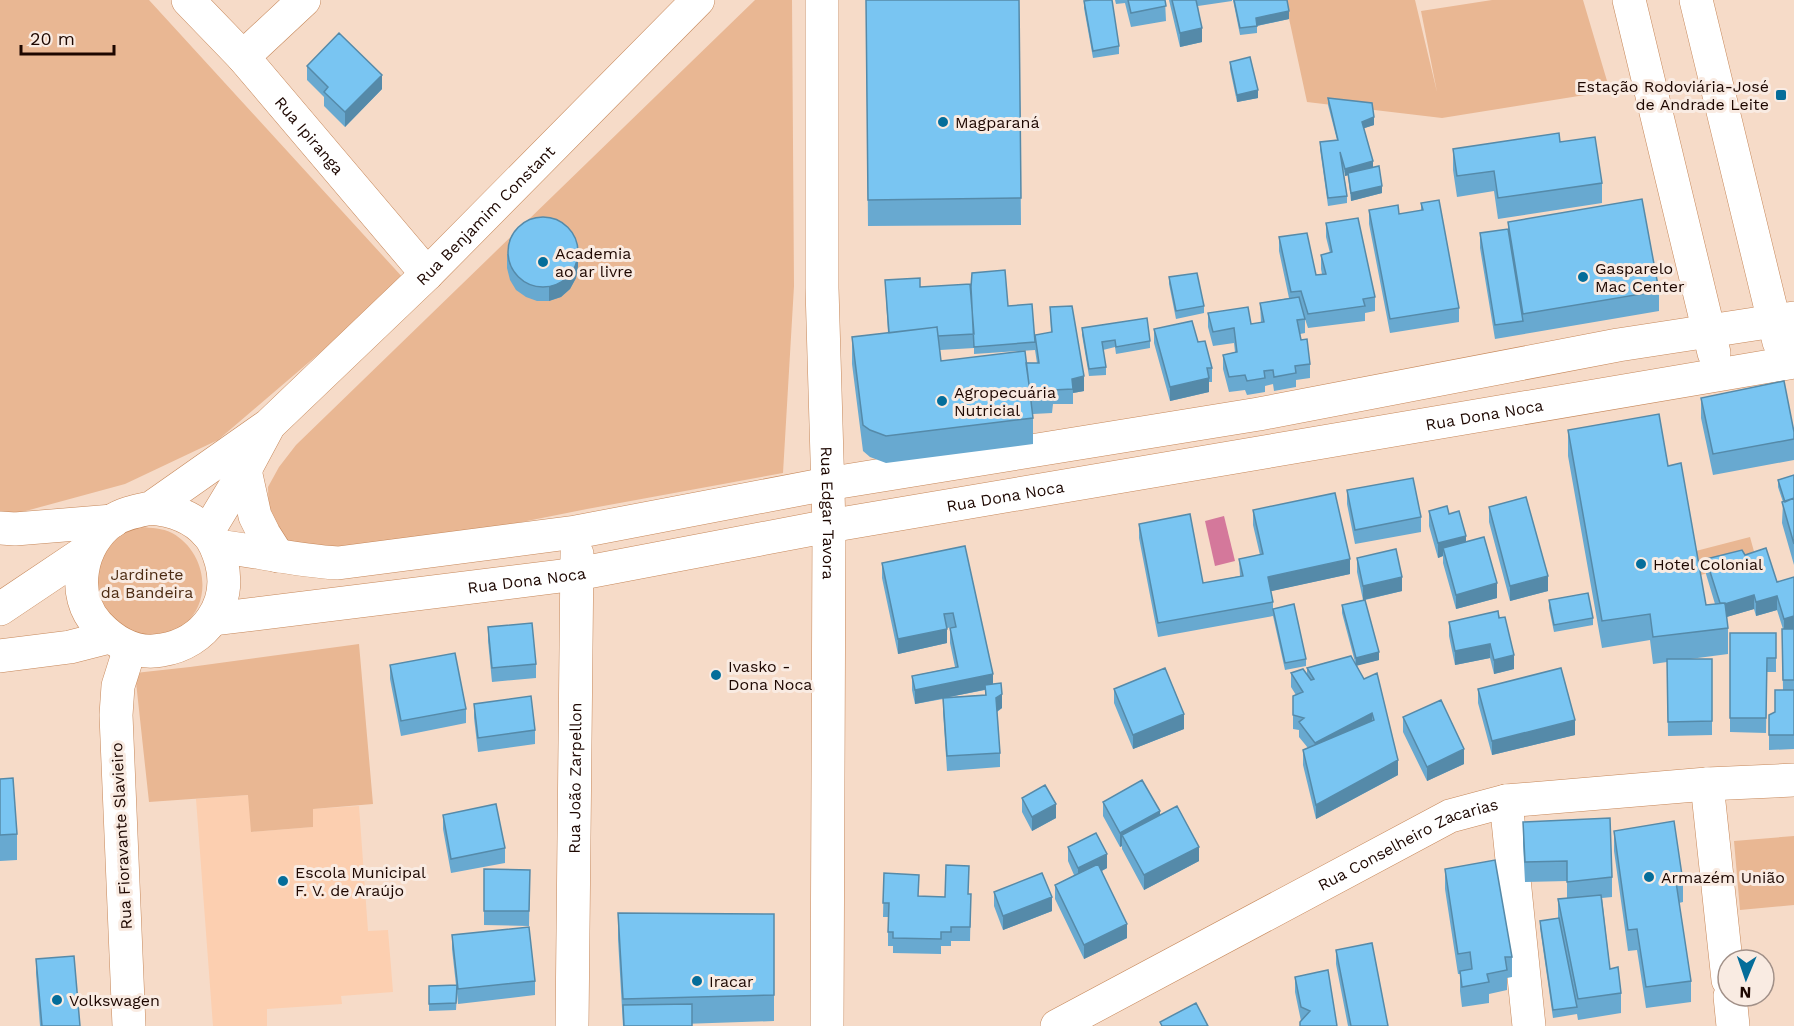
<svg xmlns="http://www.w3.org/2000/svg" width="1794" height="1026" font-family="'Work Sans',sans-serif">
  <rect width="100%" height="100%" fill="#f6dbc8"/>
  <path fill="#fccfb0" d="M249 795 252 832 313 827 312 809 359 806 368 931 388 930 393 992 341 996 342 1004 267 1009V1026H213L196 799Z"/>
  <path fill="#e9b793" d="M0 0H149L405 280 218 440 125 484 0 518Z
    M755 0H792L794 286 783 473 587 509 373 552 298 551 279 536 269 518 268 487 279 467 296 445Z
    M1285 0H1415L1437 92 1421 11 1492 0H1583L1610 91 1442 118 1307 102Z
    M141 527C152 528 162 528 172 533 205 551 214 599 185 624 176 631 161 635 151 639L104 620C101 609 91 577 92 569 96 547 122 532 141 527Z
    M1750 537 1758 566 1741 564 1697 576 1692 552Z
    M359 644 373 804 313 809V827L251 832 248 795 149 802 135 673 190 667Z
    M1794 836V905L1740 910 1734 841Z"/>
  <path fill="#d4789b" d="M1224 516 1235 561 1215 566 1205 521Z"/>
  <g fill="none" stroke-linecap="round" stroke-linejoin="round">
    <g stroke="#c68759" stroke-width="34">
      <g id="minor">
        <path id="s1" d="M188 0 243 57 427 274"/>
        <path id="s2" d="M822 0V288L829 526 827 1026"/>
        <path d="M1629 0 1714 353"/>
        <path d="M1696 0 1779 342"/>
        <path d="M243 57 304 0"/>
        <path d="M0 528 15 529 113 521"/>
        <path d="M217 546C258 551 297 561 338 563L576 532 827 484 1259 414 1618 345 1794 318"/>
        <path id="s3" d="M214 619 577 574 829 526 1794 362"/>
        <path d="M1707 784 1728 980"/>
        <path d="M1506 801 1529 1026"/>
        <path d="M1730 996 1733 1026"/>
        <path d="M129 1026 116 715 118 686 130 648"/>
        <path id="s4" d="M572 1026 577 554"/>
        <path id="s5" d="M1057 1026 1450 816 1506 801 1707 784 1794 780"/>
      </g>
    </g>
    <g stroke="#c68759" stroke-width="34">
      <g id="major">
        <path d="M245 470 255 516 264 534 278 556"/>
        <path id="s6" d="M151 508C172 510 192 516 207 533 215 541 218 551 221 561 233 604 205 643 162 650 137 655 115 643 98 625 70 595 80 544 112 521 124 513 137 511 151 508L269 425 427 274 698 0"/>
        <path d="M207 533 245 470 267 429"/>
        <path d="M0 609 88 550"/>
        <path d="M0 656 70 647 109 637"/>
      </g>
    </g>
    <use href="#minor" stroke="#fff" stroke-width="33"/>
    <use href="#major" stroke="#fff" stroke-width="33"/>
  </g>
  <path fill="#68a9d0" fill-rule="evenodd" d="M866 0H1019L1021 225 868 226Z
    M1115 0H1165L1166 21 1131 27 1125 3 1116 4Z
    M1169 0H1232V1L1198 6 1202 42 1180 47Z
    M1233 0H1287L1289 19 1257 26V33L1240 35Z
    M1084 1 1119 46V54L1093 58 1084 8Z
    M1230 62 1258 98 1237 102 1230 69Z
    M307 66 382 89 345 127 324 106V97L307 80Z
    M1328 98 1374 125 1364 128 1373 167 1382 193 1351 201 1348 175 1345 176 1343 167 1347 196V203L1328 206 1320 149V142L1337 140 1328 105Z
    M1560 142 1602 183V203L1498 219 1494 191 1457 197 1453 170V149Z
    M1421 203 1459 308V322L1390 333 1369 224V210L1399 214 1421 211Z
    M1508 222 1659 291V311L1495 339 1480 248V233L1508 229Z
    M1326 223 1375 297V311L1365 313V321L1308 328 1303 313 1305 319V333L1300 334 1301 340 1310 364V378L1296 380V387L1274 391 1273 384 1265 386V392L1247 395 1245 390 1229 392 1223 369V355L1235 352 1234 343 1213 346 1208 327V313L1251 324 1261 323 1260 303 1289 298 1279 251V237L1316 275 1322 274 1321 269V255L1330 253 1326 237Z
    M507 254 578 266 576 278 570 289 561 297 549 301H537L526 297 516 290 510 280 507 268Z
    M1169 277 1204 306V313L1176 319 1169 284Z
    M885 280 1008 306 1035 342V335L1051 333 1050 307 1084 391 1073 393V404H1053L1052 413 1033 414V444L886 463 870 457 863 451 852 364V337L888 333ZM974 348V354L1035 350 1037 363 941 361 940 350Z
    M1082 328 1150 341V348L1116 354 1115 347 1103 350 1106 367V375L1089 376 1082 335Z
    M1154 329 1198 342 1212 368V382H1209V392L1170 401 1154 343Z
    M1701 398 1794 432V460L1713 475 1701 418Z
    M1568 430 1668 466 1706 605 1715 604 1706 574V559L1745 555 1777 582 1794 577V749L1769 750V715L1775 713 1783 690 1782 629H1783L1777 610 1756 616 1754 609 1726 617 1728 628V654L1690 659H1712V735L1668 736 1667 662 1653 664 1650 640 1602 648 1568 456Z
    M1794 475V565L1782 523 1783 502 1778 487V480Z
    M1347 490 1421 517V532L1355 544 1347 504Z
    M1489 507 1548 591 1510 601 1489 522Z
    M1253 510 1350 574 1271 591 1273 602V609L1306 659V666L1285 670 1273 616 1158 637 1139 538V524L1203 583 1240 576 1239 559 1260 555 1253 525Z
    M1429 511 1449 514 1497 598 1456 609 1443 563V556L1438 558 1429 526Z
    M965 546 993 684 1002 708 997 712 1000 753V767L947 771 943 712V699L915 704 912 690V676L955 667 950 643V628L953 627 947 628V643L898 654 882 578V563ZM985 690V695L949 697Z
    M1357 558 1402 591 1365 600 1379 660 1357 665 1398 775 1316 819 1303 765V750L1308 748 1299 737V730L1293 729V696L1296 695 1291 687V673L1307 675V668L1355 662 1342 613V605L1363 600 1357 572Z
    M1549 600 1593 618V625L1554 632 1549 608Z
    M1498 611 1514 669 1494 674 1490 658 1455 665 1449 636V622Z
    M488 627 536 664V678L492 682 488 641Z
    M1730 633H1776V672H1767L1766 733 1730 732Z
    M390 665 466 709V723L401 736 390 679Z
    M1114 689 1184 729 1133 749 1114 703Z
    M1478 689 1575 735 1492 755 1478 703Z
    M474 704 535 730V744L478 752 474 718Z
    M1403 717 1464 764 1427 781 1403 732Z
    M0 779 17 834V860L0 861Z
    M1022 798 1056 818 1032 831 1022 812Z
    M1103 802 1160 815 1199 861 1144 890 1122 849V846L1120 847 1103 816Z
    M443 815 505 848V863L451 873 443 829Z
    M1523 822 1612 877V897L1602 898 1610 969 1621 993V1013L1578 1020 1577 1014 1553 1018 1540 928V921L1558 918V899L1567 898V881L1525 882 1523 843Z
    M1614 831 1683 882V902L1679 903 1691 981V1002L1646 1008 1637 950 1628 951 1614 851Z
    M1068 847 1107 868 1102 871 1127 938 1084 959 1055 899V885L1074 875 1068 861Z
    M484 869 530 870 529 926 484 925Z
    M1445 869 1512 957V977L1507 978V990L1489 994V1003L1462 1007 1460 991V974H1458L1445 889Z
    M884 873 919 896 945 897 971 894 970 941H951V946H941V954L893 953V946H888V917H883Z
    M994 892 1052 911 1003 930 994 906Z
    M618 913 774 914V1021L623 1026 618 939Z
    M452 935 535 981V995L458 1004 457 993 456 1010 429 1011V986L456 985 452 949Z
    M1336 950 1388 1026H1348L1336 964Z
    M36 959 80 1026H40L36 973Z
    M1295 977 1337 1026H1300V1022L1301 1021 1295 992Z"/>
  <path fill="#558aa9" d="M1289 11V19L1256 26V18Z
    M1202 28V42L1180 47V33Z
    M382 75V89L345 127V112Z
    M1258 90V98L1237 102V95Z
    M1374 117V125L1362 129V122Z
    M1373 161V169L1345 176V169Z
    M1382 186V193L1351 201V193Z
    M578 252V266L576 278 570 289 561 297 549 301V286Z
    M1084 376V391L1073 393 1072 379Z
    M1209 378V392L1170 401V387Z
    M1466 536V550L1443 548V556L1438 558V543Z
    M1350 559V574L1268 592V577Z
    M1548 576V591L1510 601V586Z
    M1402 577V591L1363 600V586Z
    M1497 583V598L1456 609V595Z
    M1754 595V609L1720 619V605Z
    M1777 596V610L1756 616V602Z
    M1794 616V630L1784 633V619Z
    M947 629V643L898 654V639Z
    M1490 644V658L1455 665V651Z
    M1379 652V660L1356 666V658Z
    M1514 655V669L1494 674V660Z
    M993 674V688L915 704V690Z
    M1002 694V708L996 712V698Z
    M1372 713V728L1315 757V743Z
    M1184 714V729L1133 749V735Z
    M1575 720V735L1492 755V741Z
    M1464 749V764L1427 781V767Z
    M1398 760V775L1316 819V805Z
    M1056 804V818L1032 831V817Z
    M1160 811V825L1122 835V846L1120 847V833Z
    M1199 847V861L1144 890V875Z
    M1107 854V868L1078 883V868Z
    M1052 897V911L1003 930V916Z
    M1127 924V938L1084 959V945Z"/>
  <path fill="#79c5f2" stroke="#558aa9" stroke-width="1.5" d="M866 0H1019L1021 198 868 200Z
    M1091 0H1112L1119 46 1093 51 1084 1Z
    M1128 0H1165L1166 6 1131 13Z
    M1172 0H1196L1202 28 1180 33Z
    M1234 0H1287L1289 11 1256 18 1257 26 1240 28Z
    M339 33 382 75 345 112 324 92 328 87 307 66Z
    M1250 57 1258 90 1237 95 1230 62Z
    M1328 98 1372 103 1374 117 1362 122 1373 161 1345 169 1340 152 1347 196 1328 198 1320 142 1338 140Z
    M1559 133 1560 142 1595 137 1602 183 1498 198 1494 171 1457 176 1453 149Z
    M1379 166 1382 186 1351 193 1348 173Z
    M1642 199 1659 291 1523 314 1508 222Z
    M1439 200 1459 308 1390 319 1369 210 1398 205 1399 214 1423 210 1421 203Z
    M508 252a35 35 0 1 1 70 0a35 35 0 1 1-70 0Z
    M1358 218 1375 297 1363 299 1365 306 1308 314 1301 291 1291 292 1279 237 1307 233 1316 275 1326 274 1321 255 1332 252 1326 223Z
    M1508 229 1523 321 1495 325 1480 233Z
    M1005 270 1008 306 1032 304 1035 342 974 347 971 287 972 273Z
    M1197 273 1204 306 1176 311 1169 277Z
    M920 278V287L970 284 974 334 938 336 937 327 889 333 885 280Z
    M1299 297 1305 319 1297 320 1301 340 1307 339 1310 364 1295 366 1296 373 1274 377 1273 370 1264 371 1265 378 1247 381 1245 375 1229 377 1223 355 1237 352 1234 328 1213 332 1208 313 1248 307 1251 324 1264 322 1260 303Z
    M1072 306 1084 376 1072 379 1073 389 1053 390 1052 398 1031 399 1026 363H1039L1035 335 1052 332 1050 307Z
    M1147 318 1150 341 1116 347 1115 340 1102 342 1106 367 1089 369 1082 328Z
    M1192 321 1198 342 1205 341 1212 368H1207L1209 378 1170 387 1154 329Z
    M937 327 941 361 1025 351 1033 418 886 436 870 430 863 425 852 337Z
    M1784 381 1794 432V439L1713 454 1701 398Z
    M1659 414 1668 466 1681 463 1706 605 1725 603 1728 628 1653 637 1650 614 1602 621 1568 430Z
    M1794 475V498L1785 502 1778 480Z
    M1413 478 1421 517 1355 530 1347 490Z
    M1335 493 1350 559 1268 577 1273 602 1158 623 1139 524 1190 514 1203 583 1243 576 1239 559 1263 554 1253 510Z
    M1526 497 1548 576 1510 586 1489 507Z
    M1794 498V544L1782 502Z
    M1447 506 1449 514 1459 511 1466 536 1438 543 1429 511Z
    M1484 537 1497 583 1456 595 1443 548Z
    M965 546 993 674 915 690 912 676 958 667 950 628 956 627 953 613 944 614 947 629 898 639 882 563Z
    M1766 548 1777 582 1794 577V616L1784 619 1777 596 1756 602 1754 595 1725 604V603H1720L1706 559 1742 550 1745 555Z
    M1396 549 1402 577 1363 586 1357 558Z
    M1588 593 1593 618 1554 625 1549 600Z
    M1365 600 1379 652 1356 658 1342 605Z
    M1294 604 1306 659 1285 663 1273 609Z
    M1498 611 1499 618 1505 617 1514 655 1494 660 1490 644 1455 651 1449 622Z
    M532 623 536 664 492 668 488 627Z
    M1782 629H1794V680H1783Z
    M1730 633H1776V658H1767L1766 718H1730Z
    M455 653 466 709 401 721 390 665Z
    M1351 656 1364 679 1377 673 1398 760 1316 805 1303 750 1374 720 1372 713 1315 743 1299 722 1304 718 1293 715V696L1303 692 1291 673 1303 669 1311 680 1314 679 1307 668Z
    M1667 659H1712V721L1668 722Z
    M1165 668 1184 714 1133 735 1114 689Z
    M1561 668 1575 720 1492 741 1478 689Z
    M1001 683 1002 694 996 698 1000 753 947 756 943 698 986 695 985 685Z
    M1775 690H1794V735H1769V715L1775 712Z
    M531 696 535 730 478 738 474 704Z
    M1441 700 1464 749 1427 767 1403 717Z
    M13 778 17 834 0 835V779Z
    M1142 780 1160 811 1120 833 1103 802Z
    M1045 785 1056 804 1032 817 1022 798Z
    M496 804 505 848 451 859 443 815Z
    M1177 806 1199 847 1144 875 1122 835Z
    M1610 818 1612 877 1567 882V861L1525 862 1523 822Z
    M1674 821 1683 882H1676L1691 981 1646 987 1637 929 1628 930 1614 831Z
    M1096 833 1107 854 1078 868 1068 847Z
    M1495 860 1512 957H1505L1507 970 1487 974 1489 982 1462 987 1460 971 1472 969 1470 952 1458 954 1445 869Z
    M1098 864 1127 924 1084 945 1055 885Z
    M946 865 969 866 968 894H971L970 927H951V932H941V939L893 938V932H888L889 903H883L884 873 919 875 918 896 945 897Z
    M484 869 530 870 529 911H484Z
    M1042 873 1052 897 1003 916 994 892Z
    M1601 895 1610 969 1618 967 1621 993 1578 999 1558 899Z
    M618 913 774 914V995L623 999Z
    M1559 918 1577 1007 1553 1010 1540 921Z
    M529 927 535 981 458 989 452 935Z
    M1372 943 1388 1026H1351L1336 950Z
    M74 956 80 1026H42L36 959Z
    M1328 970 1337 1026H1300V1022L1310 1011 1301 1007 1295 977Z
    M457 985 456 1003 429 1004V986Z
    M1196 1003 1208 1026H1162L1160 1022Z
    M692 1004V1026H624L623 1005Z"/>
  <g fill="#046d9a" stroke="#f9ebe2" stroke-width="2">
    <rect x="1775" y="89" width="12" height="12" rx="3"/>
    <circle cx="943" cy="122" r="6"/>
    <circle cx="543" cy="262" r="6"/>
    <circle cx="1583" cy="277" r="6"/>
    <circle cx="942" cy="401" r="6"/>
    <circle cx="1641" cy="564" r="6"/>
    <circle cx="716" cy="675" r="6"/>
    <circle cx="1649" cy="877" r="6"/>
    <circle cx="283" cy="881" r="6"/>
    <circle cx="697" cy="981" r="6"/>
    <circle cx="57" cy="1000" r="6"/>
  </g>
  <g text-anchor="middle" stroke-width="6" stroke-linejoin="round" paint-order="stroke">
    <g font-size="16" fill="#1d0700" stroke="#f9ebe2" text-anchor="start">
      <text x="1769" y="92" text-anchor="end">Estação Rodoviária-José<tspan x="1769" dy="18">de Andrade Leite</tspan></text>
      <text x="955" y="128">Magparaná</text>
      <text x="555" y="259">Academia<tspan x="555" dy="18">ao ar livre</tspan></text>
      <text x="1595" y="274">Gasparelo<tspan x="1595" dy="18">Mac Center</tspan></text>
      <text x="954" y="398">Agropecuária<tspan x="954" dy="18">Nutricial</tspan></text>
      <text x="1653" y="570">Hotel Colonial</text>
      <text x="728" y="672">Ivasko -<tspan x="728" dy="18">Dona Noca</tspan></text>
      <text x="295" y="878">Escola Municipal<tspan x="295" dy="18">F. V. de Araújo</tspan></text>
      <text x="1661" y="883">Armazém União</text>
      <text x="709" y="987">Iracar</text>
      <text x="69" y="1006">Volkswagen</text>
    </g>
    <g font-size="16" fill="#1d0700" stroke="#f9ebe2">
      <text dy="6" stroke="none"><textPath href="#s1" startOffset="182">Rua Ipiranga</textPath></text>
      <text dy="6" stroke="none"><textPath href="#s6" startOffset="892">Rua Benjamim Constant</textPath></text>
      <text dy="6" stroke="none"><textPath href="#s3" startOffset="1287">Rua Dona Noca</textPath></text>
      <text dy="6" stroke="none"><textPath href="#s3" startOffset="801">Rua Dona Noca</textPath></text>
      <text dy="6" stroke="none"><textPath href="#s2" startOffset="513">Rua Edgar Tavora</textPath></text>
      <text dy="6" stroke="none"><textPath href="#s3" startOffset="315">Rua Dona Noca</textPath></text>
      <text dy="6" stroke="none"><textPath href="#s4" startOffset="248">Rua João Zarpellon</textPath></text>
      <text transform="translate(121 836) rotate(-93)" y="6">Rua Fioravante Slavieiro</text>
      <text dy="6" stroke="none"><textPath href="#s5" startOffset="396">Rua Conselheiro Zacarias</textPath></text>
    </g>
    <g font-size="16" fill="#4e2d14" stroke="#f9ebe2">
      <text x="147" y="580">Jardinete<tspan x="147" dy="18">da Bandeira</tspan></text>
    </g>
  </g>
  <g transform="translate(1746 978) rotate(182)"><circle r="28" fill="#f9ebe2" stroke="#a19088" stroke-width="1.5"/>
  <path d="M0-4.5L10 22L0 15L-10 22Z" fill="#046d9a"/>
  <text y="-9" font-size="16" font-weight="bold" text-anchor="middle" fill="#1d0700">N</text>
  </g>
  <path d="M21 45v9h93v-9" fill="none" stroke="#1d0700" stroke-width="3"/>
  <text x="30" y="45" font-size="18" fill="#1d0700" stroke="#f9ebe2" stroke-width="4.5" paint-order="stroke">20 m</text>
</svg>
